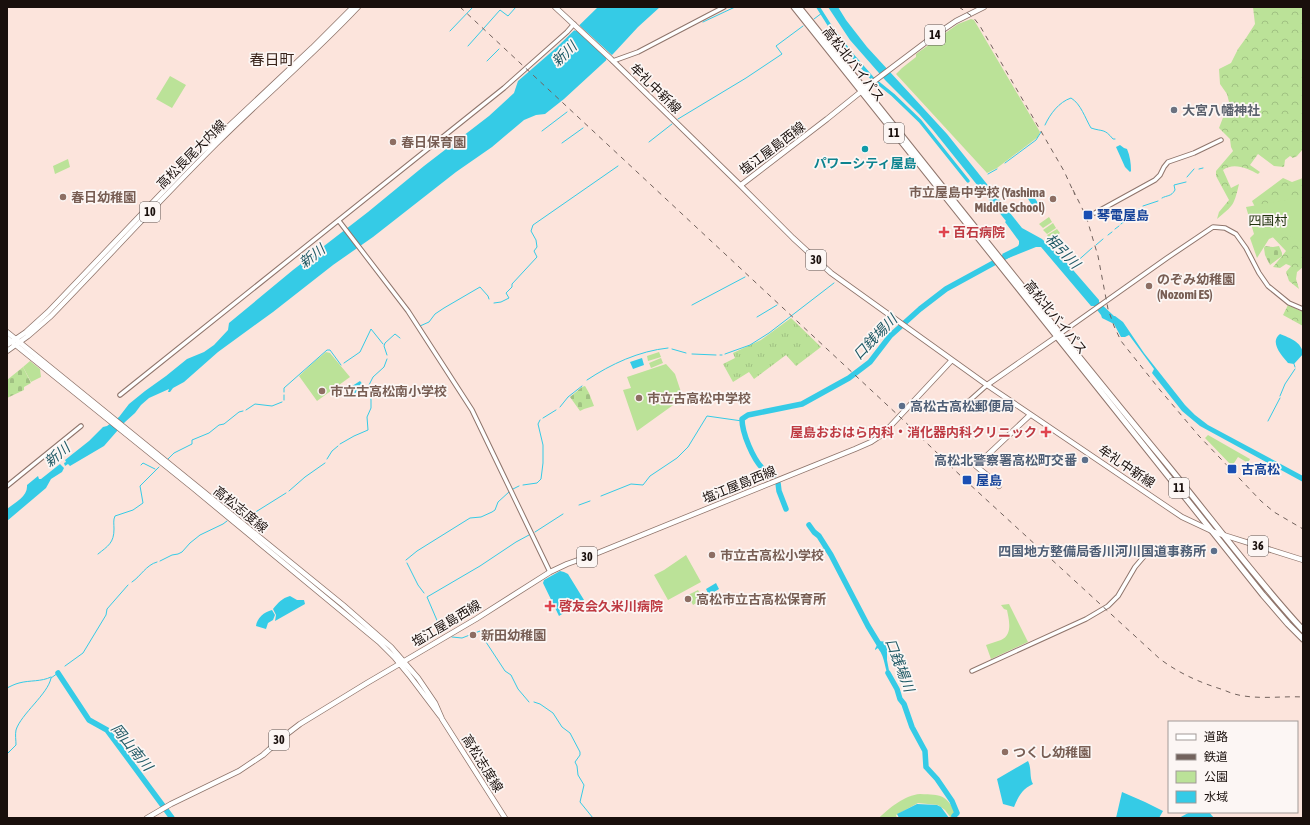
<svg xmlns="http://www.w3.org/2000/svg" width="1310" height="825" font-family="'Asap Condensed','Noto Sans JP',sans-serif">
  <defs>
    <pattern id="grass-tufts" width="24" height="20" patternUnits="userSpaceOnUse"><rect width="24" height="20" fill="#bbe298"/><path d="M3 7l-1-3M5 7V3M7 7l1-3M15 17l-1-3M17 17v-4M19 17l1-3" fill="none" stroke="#a0c182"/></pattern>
    <pattern id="forest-crowns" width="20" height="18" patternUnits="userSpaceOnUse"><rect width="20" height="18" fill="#bbe298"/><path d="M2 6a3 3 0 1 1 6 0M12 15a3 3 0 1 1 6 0" fill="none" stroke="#a0c182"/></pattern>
    <pattern id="cemetery-stones" width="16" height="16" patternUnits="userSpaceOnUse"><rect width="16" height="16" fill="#bbe298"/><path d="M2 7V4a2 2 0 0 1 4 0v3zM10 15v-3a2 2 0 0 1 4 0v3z" fill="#a0c182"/></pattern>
  </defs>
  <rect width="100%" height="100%" fill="#fce4dc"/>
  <path fill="url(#grass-tufts)" d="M791 318 821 347 796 366 786 355 754 379 749 372 733 382 723 364 735 358 733 353 761 340Z"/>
  <path fill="url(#forest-crowns)" d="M1253 7H1303V149L1297 156 1293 158 1290 156 1285 160 1284 167 1274 166 1258 154 1250 165 1260 172 1258 174C1248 168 1233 162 1223 170L1231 188 1239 184C1234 205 1234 205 1217 219L1219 212 1229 200 1216 176V171L1233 151 1231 147 1230 139 1219 128 1229 102 1227 94 1220 84 1219 69 1231 63 1238 49 1246 38 1255 24Z
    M1283 178 1292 182 1303 178V267L1297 272 1296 279 1299 289 1289 281 1286 272 1291 266 1286 264 1280 268 1273 267 1286 251 1267 231 1252 201Z
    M1288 305 1303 312V326L1283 315Z"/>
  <path fill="url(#cemetery-stones)" d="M1265 246 1273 247 1279 246 1282 253V256L1270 265 1265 255 1264 248Z
    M23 367 31 383 24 387V390L7 398V380Z
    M585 386 589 393 594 406 584 409 580 411 570 397 582 387Z"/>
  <path fill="#bbe298" d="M971 19 974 20 1040 132 1038 137 997 168 987 173 896 74 902 68 916 57V54L958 24Z
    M170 76 186 85 172 108 156 99Z
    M68 159 70 167 55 174 53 166Z
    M1303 197V242L1284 233 1269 239 1257 258 1250 238 1254 234 1246 207Z
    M1049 217 1052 222 1043 228 1039 224Z
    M1053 223 1056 228 1047 234 1043 230Z
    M1057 229 1060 233 1051 240 1047 235Z
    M326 352 330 353 350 377 317 401 299 376 314 362Z
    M659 352 661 357 648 361 647 356Z
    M661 358 663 363 651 368 649 363Z
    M30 361 40 369 41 377 31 382 23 367Z
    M666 364 675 374 683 398 637 431 623 390 631 388 627 377Z
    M1208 435 1250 459 1248 463 1238 457 1232 466 1205 438Z
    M686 555 701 582 668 600 654 575 664 570Z
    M698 590 703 599 693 605 688 595Z
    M1009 604 1028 642 991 659 986 645C991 643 996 642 1001 640 1013 635 1009 620 1007 610L1004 609 1001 605Z
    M920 794C942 795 945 794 956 813L951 818 945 810 938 805 918 803 896 815 897 818H879C889 808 905 795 920 794Z"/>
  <path fill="#35cbe6" d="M598 7H660L638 27 613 54 564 99 545 114 536 115 524 120 492 147 456 172 373 237 333 265 273 312 218 352 184 382 173 388 170 392H168L169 389 149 398 141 405 135 413 125 422 104 446 70 466 68 464 65 466 64 463 66 462 65 460 89 441 103 427 107 426 119 417 129 404 145 391 166 376 187 359 204 352 214 345 228 330 229 323 293 270 368 212 424 166 489 116 514 93 518 81 556 48Z
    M828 7H838L846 20 867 47 947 134 1022 228 1042 239 1067 263 1099 300V302L1114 316H1115L1123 322 1144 353 1185 405 1195 415 1208 425 1303 476V482L1200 426 1182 411 1152 373 1154 369 1129 335 1125 337H1121L1114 324 1102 318 1101 315 1094 306H1091L1041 247H1036L1006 259 1002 254 1018 246 1019 244V241L1005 222 1006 221 933 130 919 114 886 81 850 40Z
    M1120 145 1124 148 1127 149C1130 156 1131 163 1131 171L1130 172 1125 167 1116 147Z
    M1032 194 1038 203 1033 207 1027 197Z
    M1280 334C1290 338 1302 342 1303 354L1294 364 1288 363C1282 356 1269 342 1280 334Z
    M642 358 644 365 633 369 630 362Z
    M360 381 364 386 354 394 349 388Z
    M60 464 64 468 62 472 51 479 46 488 7 521V509C16 502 28 496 27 485L38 476 39 479H41Z
    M560 571 564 572 568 574 584 600 559 616 543 583 544 580Z
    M716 583 719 589 709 595 706 589Z
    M290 596 297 600H304L305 604 275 621 276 615 273 609C278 603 282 598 290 596Z
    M272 610 275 615 273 620 268 623 266 629 256 626C257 618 264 612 272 610Z
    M879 641 887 642V660L891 681C884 671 886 658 878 648L875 650V649Z
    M1028 761C1032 769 1029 777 1033 784 1022 789 1018 797 1014 807L1003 804 997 779Z
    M1122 792 1145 802 1163 811 1159 818H1116Z
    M917 804 937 805 941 807 949 818H899L897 814Z
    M1190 812H1209L1214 818H1179Z"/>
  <path fill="#fce4dc" d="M579 25 613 56 607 62 606 58 577 31 573 30Z"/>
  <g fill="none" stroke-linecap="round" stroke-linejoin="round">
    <path stroke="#35cbe6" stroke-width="1" d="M814 19 822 13
      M703 22 735 7
      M450 31 473 7
      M468 46 500 10 508 16 516 7
      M487 61 499 49
      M678 119 746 78 782 54 776 46 803 26
      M1045 125C1050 114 1059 102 1071 98 1081 104 1085 118 1091 128 1103 132 1104 128 1113 139H1115
      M542 131 567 112
      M649 142 672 124
      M562 143 583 128
      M1005 163 1036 140 1041 132
      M1199 169 1203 168
      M988 174 997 169
      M1187 177 1194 169
      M1162 198C1167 195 1171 197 1175 190L1174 185 1186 182
      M1143 206 1158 201
      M1137 210 1139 209
      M1121 224 1133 214
      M1115 229 1119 226
      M1108 235 1112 232
      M1096 245 1103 239
      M1073 265 1092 248
      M494 303 501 302 509 298 506 293 512 287V284L537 257 534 251 537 247 536 240 531 231 533 225 618 166
      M692 305 745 277
      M757 317 777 305
      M420 326 429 322 435 314 444 308 480 287 488 296 489 299
      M672 349 686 353
      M692 354 716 355
      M725 354 750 345 769 333 834 283
      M387 355 384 346 385 343 395 334 400 338
      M720 355H722
      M344 363 360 352 371 329 383 344
      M1294 364 1295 367
      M587 380C611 364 639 351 668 348
      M284 392V388L327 350H330L341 365
      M284 395V400
      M1280 396 1285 384 1295 369
      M560 407 568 397 582 386
      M246 410 255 404 272 406 282 402
      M543 418 556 410
      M1268 421 1280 398
      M340 444 354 436 368 430 367 417 371 408V400L369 385 373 377 384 367 387 359
      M168 459 174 453 192 444V440L209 433 219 425 224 424 239 412 243 411
      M327 459 332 451 338 446
      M141 465 143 463 155 469
      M523 485 537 483 541 479 543 463V445L538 424 540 420
      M513 489 519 486
      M289 491 305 477 325 463
      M601 496 631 484 643 485 650 476 677 458 688 447 707 416 742 421
      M579 505 590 501
      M238 516 246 512 254 513 286 493
      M535 532 563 514
      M98 554C108 546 114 543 114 529 114 524 113 520 115 516L133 510 143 503 140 486 159 467
      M406 560 417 551 470 518 481 517 492 512 495 510 498 502 509 492
      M160 561 172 555 178 554 182 552 190 543 200 535 223 524 227 521
      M407 563 418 585 424 593
      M132 582C141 576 146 565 157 562
      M439 625 427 597 480 566 516 542 529 535
      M452 637 462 638 480 631 484 639 505 671 511 675 518 689 529 702
      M65 666 83 653 106 615 107 609 128 585
      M7 688C11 686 15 684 19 683 30 680 41 682 51 677
      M534 702 540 704 553 713 562 727 570 733 580 752V755L575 762 577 766 578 775 584 785 580 802 593 818
      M7 754 16 745C16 740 15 735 16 730 21 714 48 694 51 678L58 673"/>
    <path stroke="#35cbe6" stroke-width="3.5" d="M818 7 830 26 852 55 872 78 893 95 920 121 968 181"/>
    <path stroke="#35cbe6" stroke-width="5.5" d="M774 475C771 473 766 471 763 469 753 459 742 433 742 419L748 415 802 404 849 378 870 362 890 336 920 309 946 289 1010 254
      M778 483 779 491 786 509
      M809 525 814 532 819 536 831 555 868 626 882 649
      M58 673 89 720 107 730 172 818
      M888 673 897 689 900 699 904 704 912 727 925 751 926 767 937 779 952 801 957 813 954 816"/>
    <g stroke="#8f756c" stroke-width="5.5">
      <path id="minor" d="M613 61 638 52 724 7
        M1095 213 1155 180 1160 175 1164 167 1168 162 1194 153 1221 140
        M339 221 408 311 472 410 550 572
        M1061 333 1167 258 1213 227 1225 228 1236 234 1246 248 1259 273 1268 286 1289 303 1303 309
        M120 395 504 88 567 32 574 24
        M959 410 987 385
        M7 486 81 426
        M972 671 1086 619 1108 606 1118 596 1135 567 1152 547"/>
    </g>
    <g stroke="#8f756c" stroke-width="6">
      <path id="major" d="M555 7 611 59 738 183 793 238 831 273 987 385 1182 517 1214 532 1303 560
        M741 185 827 119 873 82 934 36 956 21 984 7
        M7 332 343 605 391 647 418 678 435 703 442 719 505 818
        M7 338 193 488 379 642 395 658 409 675 440 716
        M7 345 26 332 48 312 197 156 312 48 353 7
        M7 351 28 336 51 316C106 259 160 200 216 144 263 97 313 55 358 7
        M987 385 1059 335
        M999 486C992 478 984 473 976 466L1030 415
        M147 818 171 804 239 771 263 755 283 737 300 724 367 683 476 619 550 572 567 564 595 554 855 449 871 442 883 434 952 360"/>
    </g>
    <g stroke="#8f756c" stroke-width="7">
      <path id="highway" d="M794 7 1263 595 1288 624 1303 639
        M799 7C921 159 1041 312 1165 462 1211 518 1254 577 1303 630"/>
    </g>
    <use href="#minor" stroke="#fff" stroke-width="3.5"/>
    <use href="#major" stroke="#fff" stroke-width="4.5"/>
    <use href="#highway" stroke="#fff" stroke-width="5"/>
    <path stroke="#72625d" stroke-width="1" stroke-dasharray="5 5" stroke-linecap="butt" d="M460 7 900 417 966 481 1160 659C1180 674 1201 683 1224 690 1230 693 1237 695 1244 696 1264 699 1284 696 1303 697
      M959 7 973 17 980 26 1064 171 1075 195
      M1073 190 1086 216 1098 256 1108 309 1114 326 1121 341 1160 390 1199 436 1261 501 1274 512 1303 529"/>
  </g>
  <circle fill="#6b7280" stroke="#fcf6f4" stroke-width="1.5" cx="1174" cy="110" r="4"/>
  <g fill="#8d6e63" stroke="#fcf6f4" stroke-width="1.5">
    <circle cx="393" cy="142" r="4"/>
    <circle cx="63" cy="197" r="4"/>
    <circle cx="1053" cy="199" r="4"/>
    <circle cx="1149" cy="286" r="4"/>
    <circle cx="322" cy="391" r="4"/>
    <circle cx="639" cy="398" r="4"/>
    <circle cx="712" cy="555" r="4"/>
    <circle cx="688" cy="599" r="4"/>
    <circle cx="473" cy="635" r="4"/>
    <circle cx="1005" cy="752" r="4"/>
  </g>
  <circle fill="#0f9aa8" stroke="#fcf6f4" stroke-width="1.5" cx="865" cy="149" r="4"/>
  <g fill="#1a4fb4" stroke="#fcf6f4" stroke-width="1.5">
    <rect x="1083" y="210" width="10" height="10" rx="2"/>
    <rect x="1227" y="464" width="10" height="10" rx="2"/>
    <rect x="962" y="475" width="10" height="10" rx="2"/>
  </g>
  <g fill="#e0444e" stroke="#fcf6f4" stroke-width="1.5">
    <path d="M942 226h4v4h4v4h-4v4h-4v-4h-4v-4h4z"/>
    <path d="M1044 426h4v4h4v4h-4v4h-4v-4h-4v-4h4z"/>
    <path d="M548 600h4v4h4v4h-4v4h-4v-4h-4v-4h4z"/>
  </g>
  <g fill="#5c6f8a" stroke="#fcf6f4" stroke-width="1.5">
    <circle cx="902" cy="406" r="4"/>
    <circle cx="1085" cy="460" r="4"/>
    <circle cx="1214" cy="551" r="4"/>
  </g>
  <g text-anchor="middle" stroke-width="3.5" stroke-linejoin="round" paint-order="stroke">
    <g fill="#fcf6f4" stroke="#5d5452" stroke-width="1">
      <rect x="925" y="25" width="20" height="20" rx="3"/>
      <rect x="884" y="123" width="20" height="20" rx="3"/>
      <rect x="140" y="202" width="20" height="20" rx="3"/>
      <rect x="806" y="250" width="20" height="20" rx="3"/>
      <rect x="1169" y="478" width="20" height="20" rx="3"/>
      <rect x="1248" y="536" width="20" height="20" rx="3"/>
      <rect x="577" y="547" width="20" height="20" rx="3"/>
      <rect x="269" y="730" width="20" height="20" rx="3"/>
    </g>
    <g font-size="12" font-weight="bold" fill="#190f0c">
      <text x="935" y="39">14</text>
      <text x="894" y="137">11</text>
      <text x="150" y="216">10</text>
      <text x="816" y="264">30</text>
      <text x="1179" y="492">11</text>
      <text x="1258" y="550">36</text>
      <text x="587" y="561">30</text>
      <text x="279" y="744">30</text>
    </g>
    <g font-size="13" fill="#190f0c" stroke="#fcf6f4">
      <text transform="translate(854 64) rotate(52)" y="5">高松北バイパス</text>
      <text transform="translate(656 88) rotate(44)" y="5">牟礼中新線</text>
      <text transform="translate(772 148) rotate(-37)" y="5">塩江屋島西線</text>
      <text transform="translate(191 154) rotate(-45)" y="5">高松長尾大内線</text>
      <text transform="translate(1056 317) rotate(51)" y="5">高松北バイパス</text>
      <text transform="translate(1127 466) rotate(34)" y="5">牟礼中新線</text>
      <text transform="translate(739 484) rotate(-22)" y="5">塩江屋島西線</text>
      <text transform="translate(241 509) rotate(39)" y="5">高松志度線</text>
      <text transform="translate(446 623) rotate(-31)" y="5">塩江屋島西線</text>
      <text transform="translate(483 763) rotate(58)" y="5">高松志度線</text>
    </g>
    <g font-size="13" font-weight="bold" fill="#5b616d" stroke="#fcf6f4" text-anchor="start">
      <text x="1182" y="115">大宮八幡神社</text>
    </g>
    <g font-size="13" font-weight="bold" fill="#785e54" stroke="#fcf6f4" text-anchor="start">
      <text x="401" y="147">春日保育園</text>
      <text x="1045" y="197" text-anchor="end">市立屋島中学校 (Yashima<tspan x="1045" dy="15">Middle School)</tspan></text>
      <text x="71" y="202">春日幼稚園</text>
      <text x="1157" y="284">のぞみ幼稚園<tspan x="1157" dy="15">(Nozomi ES)</tspan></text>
      <text x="330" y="396">市立古高松南小学校</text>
      <text x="647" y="403">市立古高松中学校</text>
      <text x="720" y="560">市立古高松小学校</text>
      <text x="696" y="604">高松市立古高松保育所</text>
      <text x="481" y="640">新田幼稚園</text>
      <text x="1013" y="757">つくし幼稚園</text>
    </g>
    <g font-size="13" font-weight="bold" fill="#0d838f" stroke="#fcf6f4">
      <text x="865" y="168">パワーシティ屋島</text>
    </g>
    <g font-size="13" font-weight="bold" fill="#164399" stroke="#fcf6f4" text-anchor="start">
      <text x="1097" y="220">琴電屋島</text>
      <text x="1241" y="474">古高松</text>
      <text x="976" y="485">屋島</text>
    </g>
    <g font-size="13" fill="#21330f" stroke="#fcf6f4">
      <text x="1268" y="225">四国村</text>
    </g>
    <g font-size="13" font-weight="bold" fill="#be3a42" stroke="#fcf6f4" text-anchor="start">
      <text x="953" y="237">百石病院</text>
      <text x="1037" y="437" text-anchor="end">屋島おおはら内科・消化器内科クリニック</text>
      <text x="559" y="611">啓友会久米川病院</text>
    </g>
    <g font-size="13" font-weight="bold" fill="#4e5e75" stroke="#fcf6f4" text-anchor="end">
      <text x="910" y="411" text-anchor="start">高松古高松郵便局</text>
      <text x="1077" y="465">高松北警察署高松町交番</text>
      <text x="1206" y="556">四国地方整備局香川河川国道事務所</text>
    </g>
    <g font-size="14" font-style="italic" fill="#1e5864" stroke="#fcf6f4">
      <text transform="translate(564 54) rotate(-44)" y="5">新川</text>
      <text transform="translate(1063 251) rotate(46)" y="5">相引川</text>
      <text transform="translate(312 256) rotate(-38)" y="5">新川</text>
      <text transform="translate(875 337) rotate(-46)" y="5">口銭場川</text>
      <text transform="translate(57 455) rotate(-40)" y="5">新川</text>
      <text transform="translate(900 665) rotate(69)" y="5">口銭場川</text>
      <text transform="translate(132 747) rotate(51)" y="5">岡山南川</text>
    </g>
    <g font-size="15" fill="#39241c" stroke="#fcf6f4">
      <text x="272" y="65">春日町</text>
    </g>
  </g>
  <rect width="1310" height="825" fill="none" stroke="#190f0c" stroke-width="16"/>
  <rect x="1168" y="721" width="130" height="92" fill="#fcf6f4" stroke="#a19a97"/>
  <rect x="1176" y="734" width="20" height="6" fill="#ffffff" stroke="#a19a97"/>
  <text x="1204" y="741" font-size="12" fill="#190f0c">道路</text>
  <rect x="1176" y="754" width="20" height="6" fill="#72625d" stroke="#a19a97"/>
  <text x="1204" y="761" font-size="12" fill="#190f0c">鉄道</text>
  <rect x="1176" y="771" width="20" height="12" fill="#bbe298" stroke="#a19a97"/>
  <text x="1204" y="781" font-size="12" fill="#190f0c">公園</text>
  <rect x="1176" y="791" width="20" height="12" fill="#35cbe6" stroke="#a19a97"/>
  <text x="1204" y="801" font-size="12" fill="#190f0c">水域</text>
</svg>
